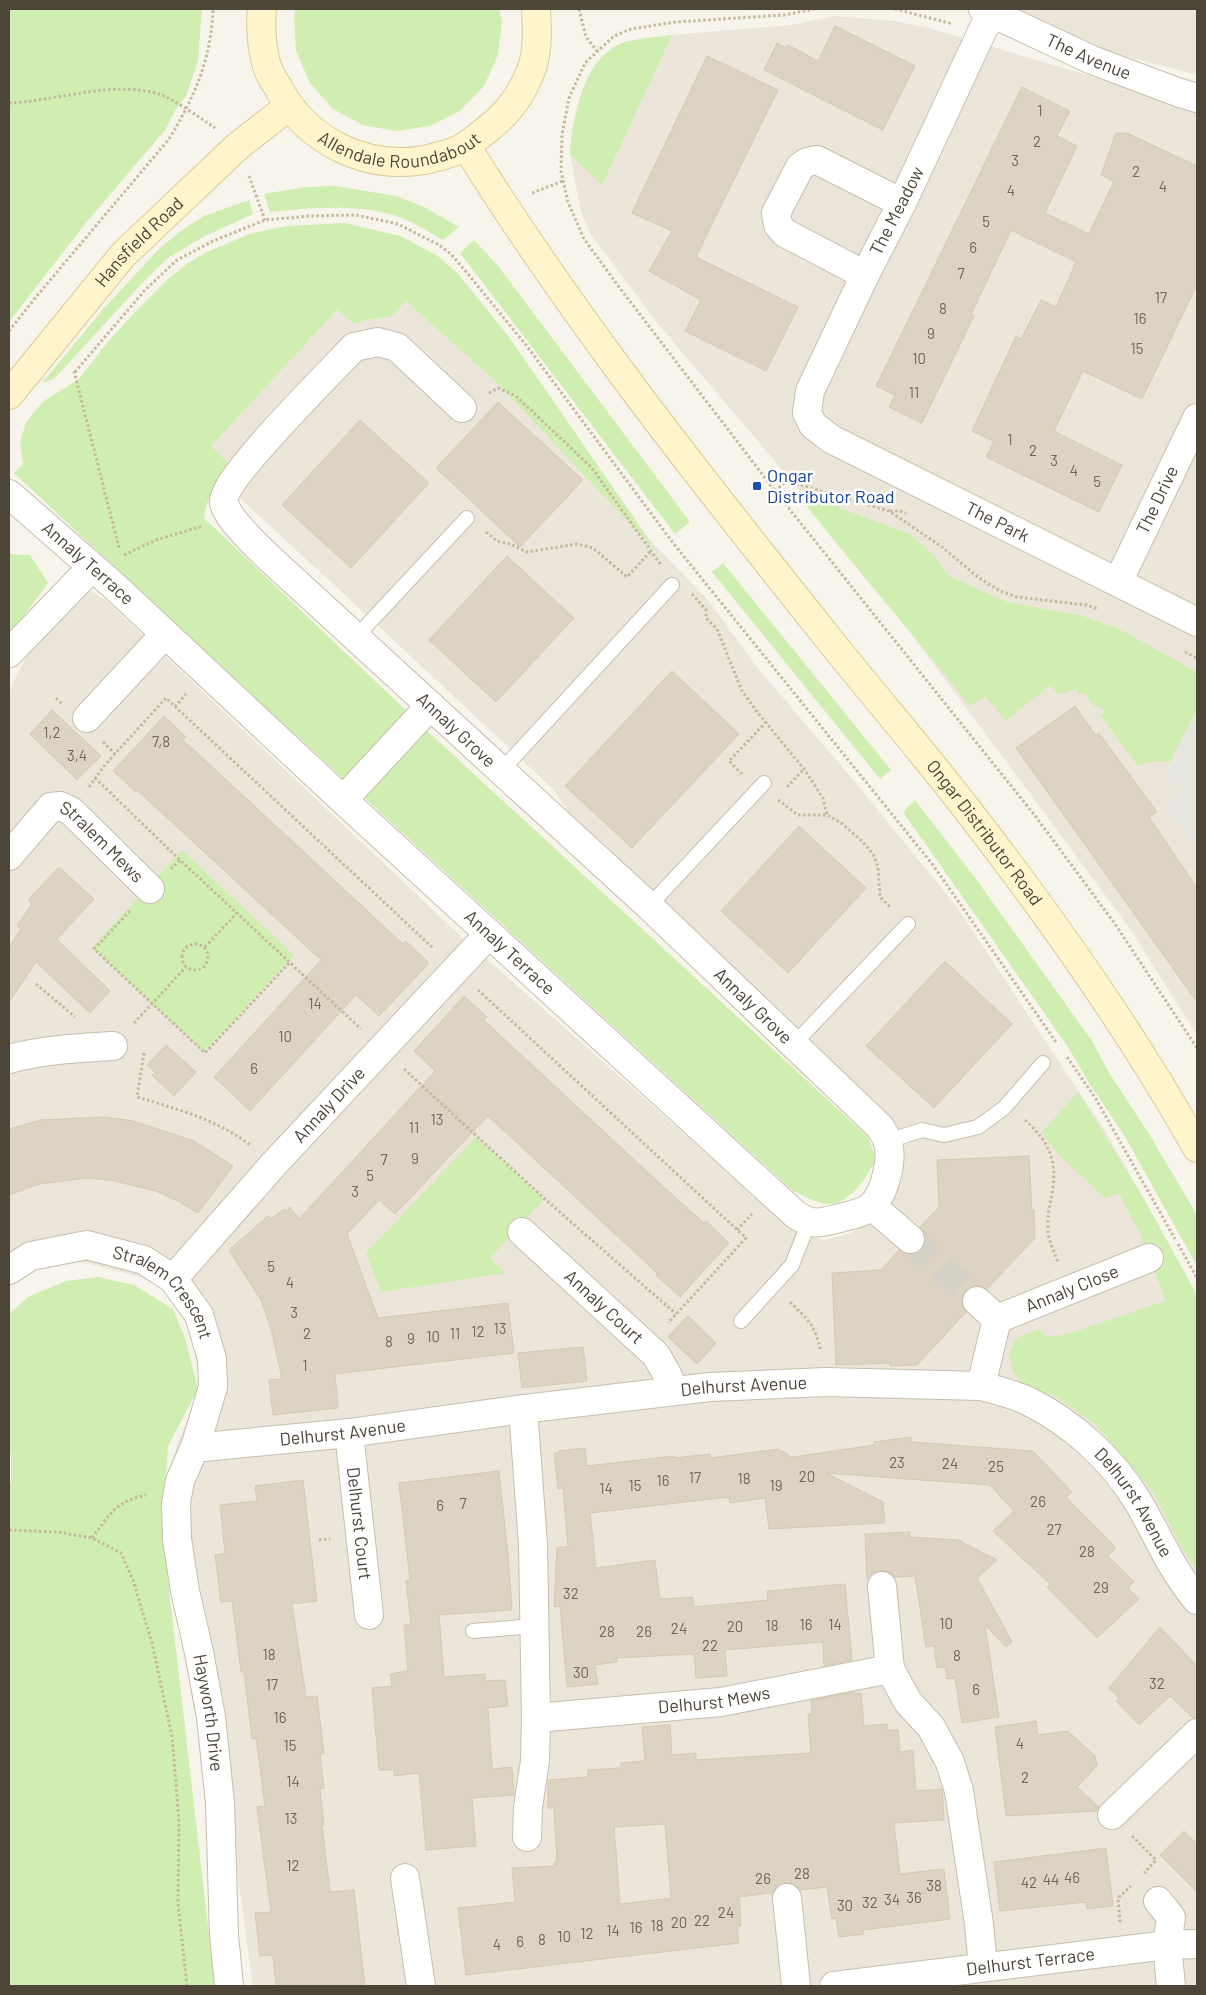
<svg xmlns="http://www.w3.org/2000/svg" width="1206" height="1995" font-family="Barlow,sans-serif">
  <rect width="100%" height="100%" fill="#f7f4eb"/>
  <path fill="#ebe6d9" d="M1015 9H1197V75L1102 50Z
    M835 16 895 21 929 28 1084 74 1173 103 1197 109V1035L1131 930 837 534 658 324 590 233 581 212 570 154 572 129 584 86 594 66 607 52 622 43 672 35 791 25Z
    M406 301 497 383 709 601 756 666 855 782 956 906 1107 1134 1197 1295V1986H253L230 1820 202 1750 173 1599 169 1486 177 1444 202 1387 190 1330 171 1293 140 1277 82 1262 36 1270 9 1288V691L66 576 107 601 453 929 794 1231 823 1240 849 1234 877 1217 895 1192 905 1154 867 1130 793 1066 641 917 553 789 356 605 219 479 211 446 337 310 357 324 366 320 391 317Z"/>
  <path fill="#d0eeb1" d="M9 9H202L198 61 186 96 176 109 165 130 85 224 9 322Z
    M296 9H499L502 21 498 55 484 86 460 111 430 126 396 131 363 125 333 109 310 83 296 51 294 17Z
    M672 35 602 185 570 154C573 118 583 58 622 43 638 38 657 37 672 35Z
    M335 186 396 196 424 207 459 227 443 240C426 230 408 219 390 214 351 204 309 208 270 212L264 194 305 187Z
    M249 200 253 214 203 237 168 258 145 280 54 379 42 383 105 307 159 249 182 230 204 216Z
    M345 223 400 236 438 256 459 275 509 337 659 554 497 383 406 301 391 317 366 320 356 324 337 310 211 446 230 465C219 479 205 500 204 518L436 739 868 1137 876 1159C868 1176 848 1207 826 1204 816 1203 803 1195 793 1191L202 649 14 473 23 464 20 441 26 423 34 412 44 401 79 379 107 343 137 310 169 278 185 265 207 252 252 233 287 226Z
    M474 240 498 266 690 522 675 534 460 253Z
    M801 499 831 505 910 534 933 555 949 576 1007 602 1079 615 1117 628 1197 672V709L1170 762 1154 761 1138 766 1100 715 1105 712 1098 705 1094 707 1084 693 1079 695 1075 689 1058 695 1051 685 1006 720 985 697 970 706C915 636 856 569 801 499Z
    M9 554 30 555 48 583 17 625 9 630Z
    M723 563 891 770 880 779 712 572Z
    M915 800 976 879 1092 1041 1108 1071 1149 1134 1197 1215V1266L1124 1135 1089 1083 1068 1047 903 812Z
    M182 850 294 955 204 1052 92 947Z
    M1078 1092 1144 1199 1197 1295V1570L1182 1549 1153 1492 1096 1425 1055 1396 1024 1388 1012 1369 1009 1354 1016 1338 1039 1329 1047 1337 1068 1334 1166 1301 1141 1236 1119 1193 1105 1199 1056 1152 1042 1132Z
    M476 1137 544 1199 490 1258 506 1273 381 1292 366 1253Z
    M98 1277 134 1285 173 1309 185 1338 198 1389 168 1446 163 1519 170 1598 215 1986H9V1487L11 1482V1455L9 1451V1314L28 1297 66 1281Z"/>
  <path fill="#e8e6e2" d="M1197 712V848L1165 806 1185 790 1164 779Z"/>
  <path fill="#dcd3c2" stroke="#d5c9b2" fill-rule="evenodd" d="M835 26 915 66 883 130 764 70 777 43 786 48 788 45 818 61Z
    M707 56 778 90 696 257 798 307 766 371 685 331 701 300 649 271 672 231 632 213Z
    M1022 87 1070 111 1057 136 1077 146 1045 213 1089 234 1114 181 1101 175 1116 133H1127L1197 166V285L1142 399 1083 371 1054 431 1122 465 1099 512 986 457 994 441 972 431 1016 336 1021 339 1041 300 1056 307 1076 262 1011 230 971 315 974 316 922 423 889 407 895 395 876 386Z
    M498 402 583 480 520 547 436 468Z
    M360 420 429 483 351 568 282 505Z
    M507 556 574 618 496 702 429 640Z
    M672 671 739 734 632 848 565 786Z
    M1075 706 1096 736 1099 733 1157 812 1149 817 1197 888V1002L1016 748Z
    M52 710 101 756 77 780 30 734Z
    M164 716 186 737 183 740 220 774 403 944 406 941 429 963 379 1016 356 995 250 1111 214 1077 321 960 137 790 135 791 113 771Z
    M799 826 866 888 788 973 721 911Z
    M59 867 94 899 57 939 110 991 90 1013 36 962 9 1002V947L21 929 17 926 32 904 28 900Z
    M945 961 1012 1024 934 1108 866 1046Z
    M464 996 487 1017 484 1020 502 1037 667 1190 704 1223 706 1221 729 1243 680 1297 656 1275 657 1273 488 1116 395 1214 379 1200 347 1234 378 1318 508 1303 514 1353 335 1374 338 1408 273 1415 269 1380 282 1379 272 1332 261 1300 229 1250 268 1216 271 1219 284 1209 286 1211 290 1207 299 1219 345 1169 435 1071 414 1051Z
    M166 1045 196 1072 174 1096 152 1075 155 1072 147 1065Z
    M104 1117 133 1121 194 1141 233 1166 198 1213 178 1201 156 1191 110 1180 87 1178 39 1184 9 1195V1129L41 1120Z
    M1029 1156 1032 1211 1034 1210 1035 1238 987 1289 980 1286H972L966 1290 962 1298V1305L966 1312 917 1365 890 1366V1363L836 1365 832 1273 881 1270 899 1250 908 1254H915L921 1250 925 1241V1233L920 1227 939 1207 937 1160Z
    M688 1316 716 1343 697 1364 668 1337Z
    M583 1347 587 1381 522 1388 518 1353Z
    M911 1437 912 1442 1033 1451 1072 1492 1066 1497 1116 1548 1108 1556 1134 1582 1128 1588 1139 1599 1097 1638 1047 1587 1050 1584 993 1531 1014 1511 990 1485 826 1473 883 1502 885 1523 769 1529 765 1498 730 1503 729 1497 590 1513 596 1568 655 1560 660 1599 693 1597 694 1607 768 1600 767 1591 845 1584 852 1660 824 1666 823 1642 725 1650 727 1676 696 1678 694 1654 616 1658 617 1662 595 1665 598 1684 567 1687 560 1606 554 1607 557 1547H568L563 1488 558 1489 554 1453H558V1451L585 1448 587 1466 674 1456V1458L710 1454V1458L778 1449 789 1455V1457H794L874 1445V1442Z
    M499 1471 508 1554 512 1610 439 1615 444 1677 485 1674V1681L505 1680 508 1706 488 1708 492 1769 512 1767 514 1795 472 1798 476 1846 426 1850 419 1773 394 1776V1770H379L372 1688 392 1686 390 1674 408 1671 404 1625 411 1624 406 1581 410 1580 399 1483Z
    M303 1480 317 1601 292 1604 306 1697 317 1696 324 1754H320L324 1788 320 1789 324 1825H322L330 1892 354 1890 365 1986H276L273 1955 260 1956 255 1913 271 1912 257 1807 265 1806 256 1738 252 1739 244 1672H241L232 1601 221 1602 215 1555 225 1553 220 1505 257 1501 255 1486Z
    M910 1532V1537L958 1540 997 1560 977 1578 1012 1642 1006 1647 985 1625 999 1717 962 1723 955 1678 947 1679 945 1667 937 1668 934 1645 926 1647 915 1576 895 1577 889 1572 881 1570 873 1573 867 1579 865 1534Z
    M1160 1627 1197 1666V1718H1193L1170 1696 1139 1725 1116 1701 1119 1698 1109 1688Z
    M855 1692V1694L861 1693 864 1726 887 1724 888 1730H898L900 1752 913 1750 916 1791 942 1789 944 1820 894 1823 900 1874 944 1869 950 1919 863 1930V1934L839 1937 836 1918 832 1919 827 1887 800 1890 794 1884 785 1883 778 1886 772 1893 739 1897 741 1926 737 1927 739 1943 466 1975 458 1908 515 1902 512 1868 555 1866 554 1862H557L554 1808H548V1780L588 1777V1770L621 1768V1763L645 1761 642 1727 670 1725 672 1755 696 1753V1760L811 1753 808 1714H812L811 1700ZM665 1824 671 1898 620 1904 614 1827Z
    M1036 1721 1038 1735 1068 1731 1095 1756 1097 1766 1077 1787 1099 1807 1097 1811 1006 1816 995 1727Z
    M1184 1831 1197 1844V1892L1160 1855Z
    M1106 1848 1113 1906 1087 1909 1086 1902 1000 1911 994 1862Z"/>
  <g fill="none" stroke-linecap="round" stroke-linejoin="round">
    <path stroke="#d5d1c7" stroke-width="28" stroke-dasharray="28 14" stroke-linecap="butt" d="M910 1239 977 1301"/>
    <g stroke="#c6bfaf" stroke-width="16">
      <path id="lane" d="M355 638 467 518
        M501 771 672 585
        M649 906 764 783
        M793 1045 908 924
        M888 1141 922 1130 944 1135 978 1127 1004 1108 1043 1063
        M741 1321 792 1265 809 1222
        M473 1631 534 1626"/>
    </g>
    <g stroke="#c6bfaf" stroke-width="30">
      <g id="street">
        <path id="s1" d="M983 9 1092 60 1180 93 1197 98"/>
        <path id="s2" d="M1004 9 985 25 902 203 865 275 810 391 807 413 813 425 831 439 1197 622"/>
        <path d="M865 275 785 233 778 225 776 213 800 167 807 162 817 160 902 203"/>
        <path id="s3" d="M9 494 113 585 343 800 796 1215C814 1226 819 1223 840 1218 850 1215 864 1213 872 1206 885 1192 894 1158 887 1140 886 1136 882 1131 880 1127L649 906 291 578C277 565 223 518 224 501 224 477 332 371 354 347L378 342 397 347 462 408"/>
        <path id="s4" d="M1118 582 1197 418"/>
        <path d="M9 653 92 567"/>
        <path d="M87 718 165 634"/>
        <path d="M343 800 430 706"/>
        <path id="s5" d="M9 856 51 807 60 806 71 811 150 889"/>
        <path d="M9 1059C42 1050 78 1048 113 1046"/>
        <path d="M872 1206 910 1239"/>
        <path id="s6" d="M522 1232 656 1355 667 1374 673 1390"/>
        <path id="s7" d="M9 1270 31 1256 87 1245 144 1260 173 1279 199 1315 212 1359 213 1387 196 1444 180 1481 176 1503 177 1539 185 1591 199 1652 211 1717 220 1803 224 1935 229 1986"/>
        <path id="s8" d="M173 1279 273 1165 489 934"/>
        <path d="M977 1301 997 1319 981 1386"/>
        <path id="s9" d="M997 1319 1149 1258"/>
        <path d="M523 1409 533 1544 536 1718 535 1761 528 1807 527 1837"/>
        <path id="s10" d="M349 1433 369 1615"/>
        <path id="s11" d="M196 1444 204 1447 349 1433 523 1409 710 1387 826 1382 981 1386C997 1390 1013 1394 1028 1401 1072 1423 1111 1458 1137 1500 1158 1535 1170 1568 1197 1600"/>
        <path d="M882 1586 890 1669 908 1702 931 1727 950 1762 959 1791 979 1924 983 1967"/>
        <path id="s12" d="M536 1718 721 1702 890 1669"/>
        <path d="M1112 1815 1197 1733"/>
        <path d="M405 1878 421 1986"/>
        <path d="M787 1898 796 1986"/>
        <path d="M1158 1901 1171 1917 1167 1945 1171 1986"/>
        <path id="s13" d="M834 1986 1167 1945 1197 1944"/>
      </g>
    </g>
    <g stroke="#dacb98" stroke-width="30">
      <g id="secondary">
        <path id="s14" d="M262 9C260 25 262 53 268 69 270 75 275 82 279 89 307 141 365 170 424 160 438 157 455 153 467 145 473 141 479 136 485 131 507 115 524 92 533 65 538 46 537 28 536 9"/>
        <path id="s15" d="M466 146C575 321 704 483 832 643 876 698 923 752 966 808 1050 916 1130 1029 1197 1148"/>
        <path id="s16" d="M9 395 123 255 238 146 288 107"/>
      </g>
    </g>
    <path stroke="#c6b99c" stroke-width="3" stroke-dasharray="2.5 2.5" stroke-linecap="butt" d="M579 9 586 37 597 51
      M815 9 784 15 676 22 631 29 614 36 585 63 569 98 562 135 561 171 568 202 584 239 619 287 775 491 1036 817 1115 924 1197 1048
      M895 9 953 24
      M9 103C58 101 110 80 159 94 172 98 202 119 215 128
      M249 176 265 220
      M532 193 563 181
      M9 331 36 297 169 139C195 96 211 60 213 9
      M74 371 119 548
      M75 372 145 290 177 260 213 241 265 220 310 216 356 215 398 224 439 245 451 254 468 274 526 345 673 543 933 865 1056 1042
      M489 393 498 388 516 396 592 468 661 565
      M775 491 787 481 889 511 942 547 979 578 1000 591 1017 597 1086 605 1099 609
      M890 511H900L906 513
      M486 532 497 541 510 544 527 552 577 544 593 548 627 577 650 552
      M124 555 156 540 203 526
      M692 594 706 610V618L717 629 742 691 758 713 804 769 823 798 827 815
      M1185 652 1197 658
      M56 698 62 704
      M175 707 186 694
      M103 742 115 754
      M742 774 729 761 766 722
      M95 778 180 860 361 1029
      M89 787 104 766 166 698 433 948
      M787 787 804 769
      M778 800 798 815H827L840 822 862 841 873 854 878 867 880 897 891 908
      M171 869 180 860
      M130 911 94 949 205 1053 290 962
      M182 957a13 13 0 1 1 26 0a13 13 0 1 1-26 0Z
      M205 947 237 913
      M36 984 75 1017
      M478 990 746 1238 668 1323
      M134 1023 186 967
      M144 1053 137 1097C177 1109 216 1119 250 1145
      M1067 1057 1096 1099 1175 1239
      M404 1069 546 1200 676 1314
      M1025 1120C1046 1139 1057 1157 1053 1187 1051 1201 1047 1214 1048 1229 1048 1240 1054 1251 1058 1262
      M737 1230 752 1214
      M1178 1244 1197 1278
      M790 1302C810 1322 814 1323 821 1352
      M9 1530 58 1532 92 1538 121 1553 133 1580 152 1643 172 1736 179 1821 178 1903 187 1986
      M92 1538C110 1514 115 1502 146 1495
      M319 1540 330 1539
      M1132 1836 1156 1860 1144 1873
      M1120 1922 1118 1898 1131 1886"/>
    <use href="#lane" stroke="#fff" stroke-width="14"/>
    <use href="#street" stroke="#fff" stroke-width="28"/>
    <use href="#secondary" stroke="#fff5cd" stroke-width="28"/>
  </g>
  <rect fill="#1a4fb4" stroke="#fff" stroke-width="2" x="752" y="481" width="10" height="10" rx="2.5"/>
  <g text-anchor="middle" stroke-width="5" stroke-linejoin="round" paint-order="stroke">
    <g font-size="15" fill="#70685a">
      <text x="1040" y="116">1</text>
      <text x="1037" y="147">2</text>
      <text x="1015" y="166">3</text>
      <text x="1136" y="177">2</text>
      <text x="1163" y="192">4</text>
      <text x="1011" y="196">4</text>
      <text x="986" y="227">5</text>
      <text x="973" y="253">6</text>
      <text x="961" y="279">7</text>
      <text x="1161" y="303">17</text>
      <text x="943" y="314">8</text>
      <text x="1140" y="324">16</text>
      <text x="931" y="339">9</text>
      <text x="1137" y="354">15</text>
      <text x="919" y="364">10</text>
      <text x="914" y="398">11</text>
      <text x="1010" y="445">1</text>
      <text x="1033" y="456">2</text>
      <text x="1054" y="466">3</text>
      <text x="1074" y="476">4</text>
      <text x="1097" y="487">5</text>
      <text x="52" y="738">1,2</text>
      <text x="161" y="747">7,8</text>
      <text x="77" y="761">3,4</text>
      <text x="315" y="1009">14</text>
      <text x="285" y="1042">10</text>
      <text x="254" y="1074">6</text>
      <text x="437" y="1125">13</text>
      <text x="414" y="1133">11</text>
      <text x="415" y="1164">9</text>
      <text x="384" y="1165">7</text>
      <text x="370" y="1181">5</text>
      <text x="355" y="1197">3</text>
      <text x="271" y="1272">5</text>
      <text x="290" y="1288">4</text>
      <text x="294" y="1318">3</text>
      <text x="500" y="1334">13</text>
      <text x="478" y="1337">12</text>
      <text x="307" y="1339">2</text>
      <text x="455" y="1339">11</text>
      <text x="433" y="1342">10</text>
      <text x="411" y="1344">9</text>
      <text x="389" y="1347">8</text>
      <text x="305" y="1371">1</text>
      <text x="897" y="1468">23</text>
      <text x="950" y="1469">24</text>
      <text x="996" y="1472">25</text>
      <text x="807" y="1482">20</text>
      <text x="695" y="1483">17</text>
      <text x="744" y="1484">18</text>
      <text x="663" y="1486">16</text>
      <text x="635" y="1491">15</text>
      <text x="776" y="1491">19</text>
      <text x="606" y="1494">14</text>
      <text x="1038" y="1507">26</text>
      <text x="463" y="1509">7</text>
      <text x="440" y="1511">6</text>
      <text x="1054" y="1535">27</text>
      <text x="1087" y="1557">28</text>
      <text x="1101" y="1593">29</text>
      <text x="571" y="1599">32</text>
      <text x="946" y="1629">10</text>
      <text x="806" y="1630">16</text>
      <text x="835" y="1630">14</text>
      <text x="772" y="1631">18</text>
      <text x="735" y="1632">20</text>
      <text x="679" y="1634">24</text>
      <text x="607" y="1637">28</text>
      <text x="644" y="1637">26</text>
      <text x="710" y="1651">22</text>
      <text x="269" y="1660">18</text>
      <text x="957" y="1661">8</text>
      <text x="581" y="1678">30</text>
      <text x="1157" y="1689">32</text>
      <text x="272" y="1690">17</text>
      <text x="976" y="1695">6</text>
      <text x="280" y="1723">16</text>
      <text x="1020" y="1749">4</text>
      <text x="290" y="1751">15</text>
      <text x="1025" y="1783">2</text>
      <text x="293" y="1787">14</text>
      <text x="291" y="1824">13</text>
      <text x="293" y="1871">12</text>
      <text x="802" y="1879">28</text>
      <text x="1072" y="1883">46</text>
      <text x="763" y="1884">26</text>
      <text x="1051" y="1885">44</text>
      <text x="1029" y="1888">42</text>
      <text x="934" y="1891">38</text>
      <text x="914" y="1903">36</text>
      <text x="892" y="1905">34</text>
      <text x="870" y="1908">32</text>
      <text x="845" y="1911">30</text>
      <text x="726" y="1918">24</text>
      <text x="702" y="1926">22</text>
      <text x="679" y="1928">20</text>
      <text x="657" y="1931">18</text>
      <text x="636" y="1933">16</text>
      <text x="613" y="1936">14</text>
      <text x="587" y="1939">12</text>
      <text x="564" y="1942">10</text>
      <text x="542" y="1945">8</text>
      <text x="520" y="1947">6</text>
      <text x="497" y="1950">4</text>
    </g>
    <g font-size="18" fill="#4c4538" stroke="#fff">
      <text dy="6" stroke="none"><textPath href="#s1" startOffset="116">The Avenue</textPath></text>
      <text dy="6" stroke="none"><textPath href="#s14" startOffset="231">Allendale Roundabout</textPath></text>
      <text transform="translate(897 211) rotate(-63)" y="6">The Meadow</text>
      <text dy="6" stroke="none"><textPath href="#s16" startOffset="201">Hansfield Road</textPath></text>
      <text dy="6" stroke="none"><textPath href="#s4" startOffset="91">The Drive</textPath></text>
      <text dy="6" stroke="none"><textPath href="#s2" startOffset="675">The Park</textPath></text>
      <text dy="6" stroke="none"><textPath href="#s3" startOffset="105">Annaly Terrace</textPath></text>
      <text transform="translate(456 730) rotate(43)" y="6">Annaly Grove</text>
      <text dy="6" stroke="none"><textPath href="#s15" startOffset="861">Ongar Distributor Road</textPath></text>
      <text dy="6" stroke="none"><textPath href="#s5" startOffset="129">Stralem Mews</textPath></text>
      <text dy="6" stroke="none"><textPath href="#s3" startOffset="679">Annaly Terrace</textPath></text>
      <text transform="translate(753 1006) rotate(44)" y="6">Annaly Grove</text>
      <text dy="6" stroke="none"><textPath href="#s8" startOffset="234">Annaly Drive</textPath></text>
      <text dy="6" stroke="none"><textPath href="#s9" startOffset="81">Annaly Close</textPath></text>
      <text dy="6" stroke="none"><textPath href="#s7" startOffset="178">Stralem Crescent</textPath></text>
      <text dy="6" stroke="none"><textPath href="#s6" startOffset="111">Annaly Court</textPath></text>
      <text dy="6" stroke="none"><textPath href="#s11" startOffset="552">Delhurst Avenue</textPath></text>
      <text dy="6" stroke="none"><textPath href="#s11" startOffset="148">Delhurst Avenue</textPath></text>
      <text dy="6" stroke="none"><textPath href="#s11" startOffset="988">Delhurst Avenue</textPath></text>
      <text dy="6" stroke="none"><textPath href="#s10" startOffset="91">Delhurst Court</textPath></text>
      <text dy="6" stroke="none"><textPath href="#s12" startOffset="179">Delhurst Mews</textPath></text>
      <text dy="6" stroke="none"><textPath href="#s7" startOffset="630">Hayworth Drive</textPath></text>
      <text dy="6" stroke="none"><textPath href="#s13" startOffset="198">Delhurst Terrace</textPath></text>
    </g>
    <g font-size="18" fill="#164399" stroke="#fff" text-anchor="start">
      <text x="767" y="482">Ongar<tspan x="767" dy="21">Distributor Road</tspan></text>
    </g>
  </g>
  <rect width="1206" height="1995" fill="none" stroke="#4c4538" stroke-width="20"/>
</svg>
